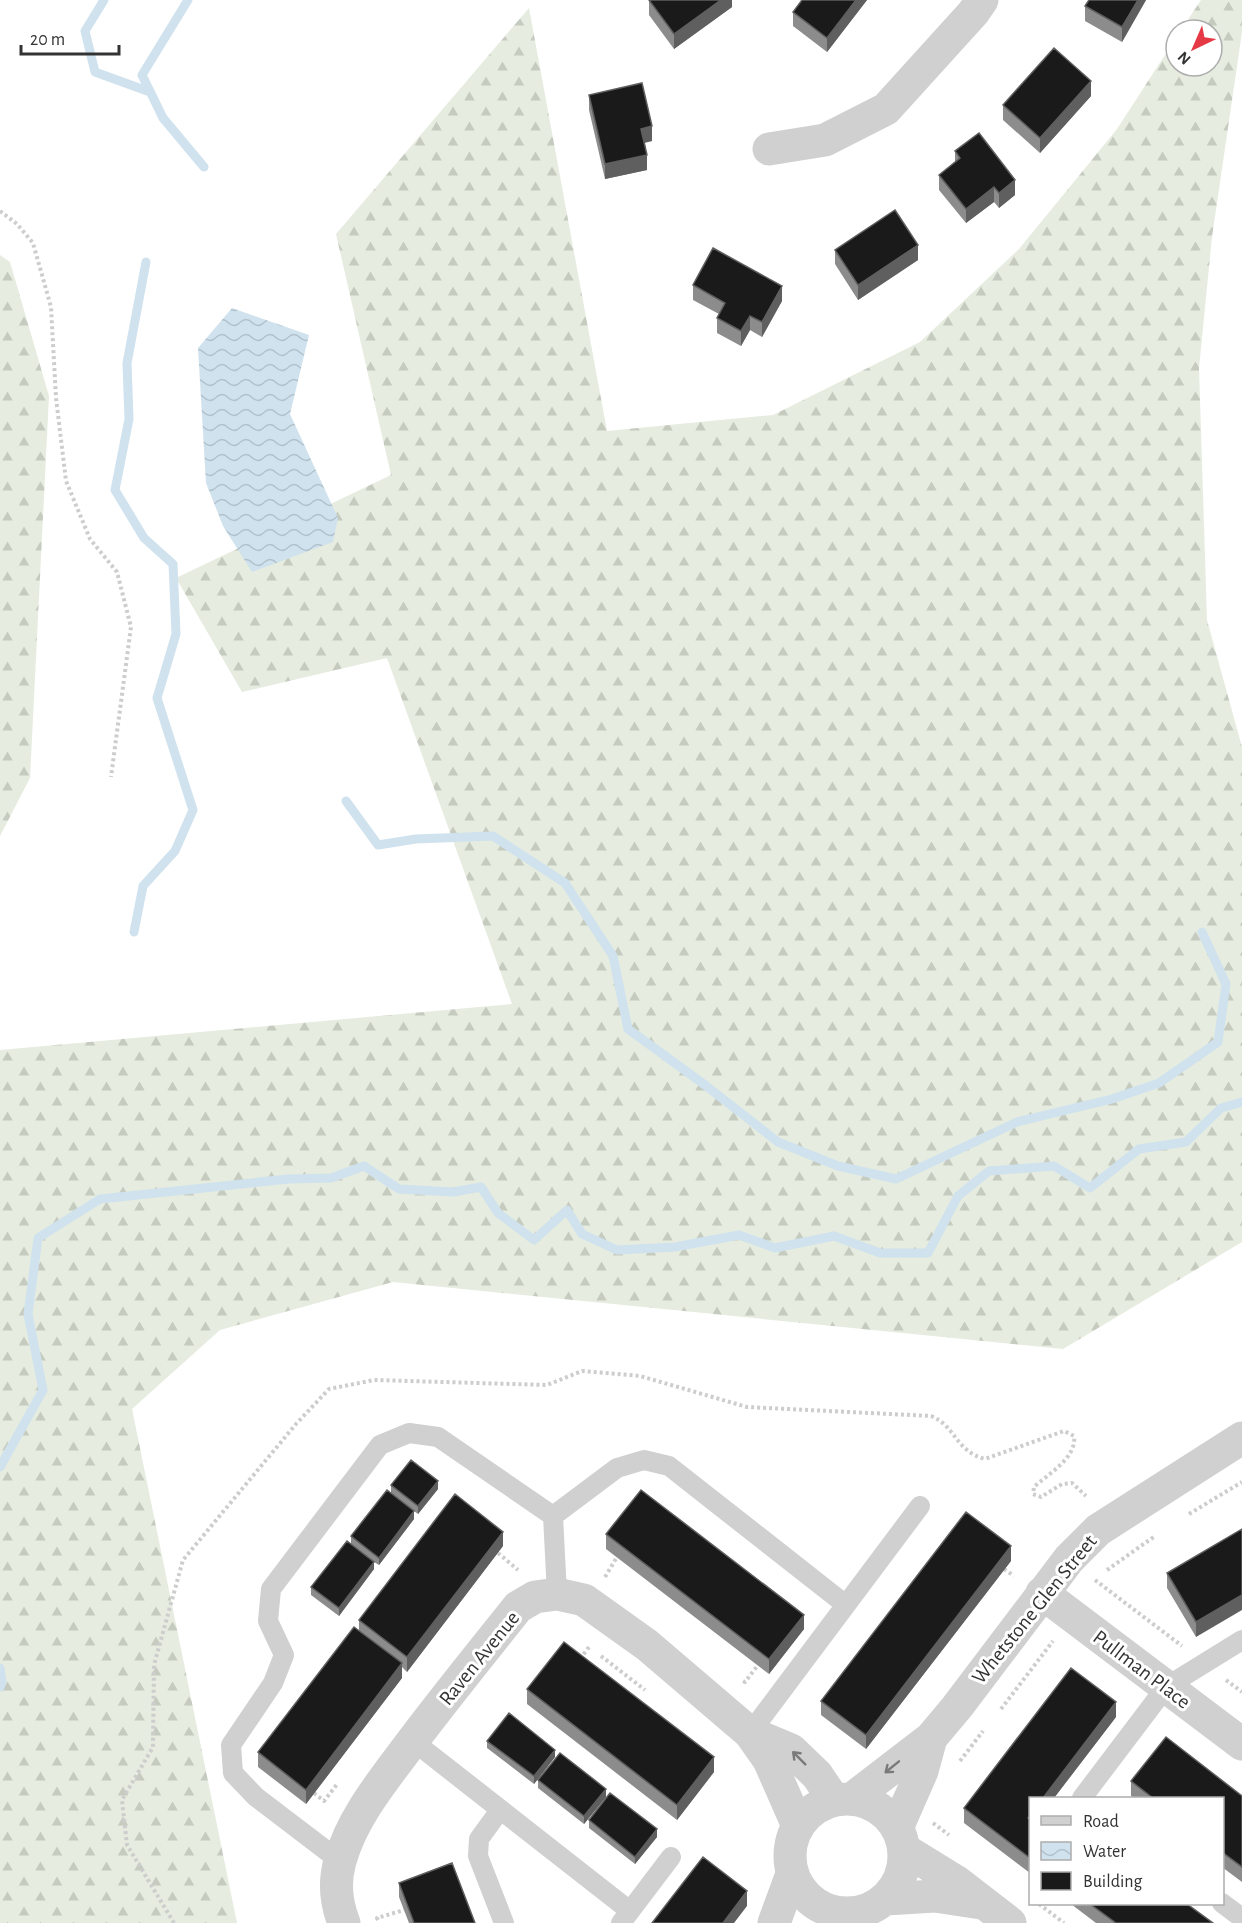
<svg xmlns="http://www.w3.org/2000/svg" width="1242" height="1923" font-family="'Alegreya Sans',sans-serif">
  <defs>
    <pattern id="forest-firs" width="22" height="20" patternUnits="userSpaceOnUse" patternTransform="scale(1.5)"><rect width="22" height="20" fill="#e6ecdf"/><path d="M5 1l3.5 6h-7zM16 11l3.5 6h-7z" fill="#c6cbc0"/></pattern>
    <pattern id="water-waves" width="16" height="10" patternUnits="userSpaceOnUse" patternTransform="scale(1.5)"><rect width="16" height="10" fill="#cfe2ee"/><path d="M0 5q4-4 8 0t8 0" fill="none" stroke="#b2c2cd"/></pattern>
  </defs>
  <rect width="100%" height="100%" fill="#fff"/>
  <path fill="url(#forest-firs)" d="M1201 0H1242V32L1212 237 1199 368 1207 620 1242 747V1242L1063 1349 393 1282 220 1330 132 1409 237 1923H0V1050L512 1004 387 658 242 692 176 578 391 475 336 234 529 8 607 431 773 415 920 342 1019 249 1117 129 1176 38V66H1212V30H1181Z
    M0 255 10 262 49 396 30 778 0 836Z"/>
  <path fill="url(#water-waves)" d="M232 308 309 335 290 414 338 518 333 542 252 572 223 526 206 483 198 348Z"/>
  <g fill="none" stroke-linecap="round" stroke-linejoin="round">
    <path stroke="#cfe2ee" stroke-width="9" d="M104 0 85 31 95 72 150 92
      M188 0 142 75 163 118 204 167
      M346 801 378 845 416 839 493 836 565 883 613 956 628 1029 705 1085 778 1142 838 1166 896 1179 1017 1122 1112 1099 1159 1083 1218 1042 1226 984 1202 932
      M134 932 143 886 175 851 193 810 157 698 176 634 173 564 144 538 115 490 129 419 127 363 146 262
      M0 1467 43 1390 28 1314 38 1238 100 1199 288 1179 331 1178 364 1166 399 1189 453 1192 481 1187 498 1213 534 1240 567 1210 582 1234 617 1250 675 1247 739 1235 775 1248 834 1236 880 1253H928L958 1196 989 1171 1054 1166 1090 1188 1139 1149 1186 1142 1221 1108 1242 1102
      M0 1668 2 1682 0 1687"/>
    <path stroke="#cdcdcd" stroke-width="4" stroke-dasharray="3 3" stroke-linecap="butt" d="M0 211 17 224 33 243 51 307 56 398 66 481 90 539 117 572 131 627 111 777
      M1189 1514 1242 1482
      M498 1553 518 1570
      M1004 1569 1014 1576
      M1107 1570 1155 1536
      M605 1577 617 1557
      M1095 1580 1182 1646
      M601 1656 645 1690
      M580 1659 589 1647 590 1648
      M1226 1680 1242 1692
      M743 1681 745 1682 758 1665
      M1001 1709 1053 1641
      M960 1761 983 1731
      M314 1793 324 1801 338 1783
      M933 1823 949 1835
      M1039 1904 1064 1923
      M378 1920 377 1918 404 1910
      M174 1923 127 1845 122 1800 153 1747 154 1665 183 1560 296 1424 329 1389 374 1380 547 1385 582 1371 640 1376 747 1407 931 1416C956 1426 955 1451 985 1459L1064 1431 1074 1436C1077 1458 1048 1474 1034 1487L1033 1494 1041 1497 1062 1484 1072 1483 1086 1496"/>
    <path stroke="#d0d0d0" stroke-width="20" d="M557 1594 553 1516 617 1468 644 1460 669 1466 846 1605
      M750 1733 920 1506
      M413 1741 630 1911
      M1082 1798 1166 1687 1242 1640
      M500 1810 479 1839 478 1856 504 1923
      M340 1861 256 1797 233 1773 231 1745 273 1683 284 1655 268 1621 271 1589 380 1445 409 1433 438 1437 553 1516
      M1222 1903 1242 1918
      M621 1923 671 1857"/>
    <path stroke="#d0d0d0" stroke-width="33" d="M769 149 825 140 886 109 973 13 982 0
      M1042 1593 1242 1744
      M750 1733 791 1750 817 1775 834 1800
      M853 1798 931 1738 957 1707 1069 1559 1098 1530 1242 1438
      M790 1856a57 57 0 1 1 114 0a57 57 0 1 1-114 0Z
      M897 1828 922 1771 931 1738
      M905 1850 957 1882 1010 1923
      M886 1899 935 1896 981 1903
      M344 1923C336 1903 334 1882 340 1861 351 1821 378 1787 402 1755 439 1705 479 1656 518 1607L535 1597 557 1594 584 1600 647 1645 750 1733 769 1760 798 1826
      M774 1923 792 1874"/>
  </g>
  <path fill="#8c8c8c" d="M649 0H732V7L674 49 649 15Z
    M867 0 827 52 793 26V12Z
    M1089 0H1146L1122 42 1085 21V6Z
    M589 95 652 141 645 143 647 170 605 179 589 110Z
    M1091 96 1040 153 1003 120V105Z
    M955 151 1015 195 999 208 994 202 966 223 939 190V175L955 163Z
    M835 250 918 260 858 300 835 264Z
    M693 285 782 301 762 337 750 330 741 346 717 333V318L719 314 693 300Z
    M391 1485 438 1489 418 1514 414 1511V1519L379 1565 374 1562V1569L339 1616 311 1595V1587L351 1544V1536L391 1493Z
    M1242 1529 1196 1637 1167 1588V1573Z
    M606 1534 804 1629 769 1674 606 1549Z
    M503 1546 407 1672 402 1667V1678L306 1804 258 1767V1752L359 1631V1620Z
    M1011 1561 866 1749 821 1715V1701Z
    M527 1689 714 1772 677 1820 527 1704Z
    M1116 1717 1054 1798H1030V1873L964 1823V1808Z
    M487 1741 555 1757 534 1784 487 1748Z
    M538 1780 606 1797 584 1824 538 1788Z
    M1131 1781 1242 1796V1882L1222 1867V1798H1134L1131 1796Z
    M589 1820 657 1837 635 1864 589 1828Z
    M399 1883 475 1923H409L399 1897Z
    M1071 1904H1187L1213 1923H1096Z"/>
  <path fill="#5f5f5f" d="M721 0H732V7L674 49V34Z
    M856 0H867L827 52V38Z
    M1138 0H1146L1122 42V27Z
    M1091 81V96L1040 153V138Z
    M652 126V141L641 143V129Z
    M647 155V170L605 179V164Z
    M1015 180V195L999 208V193Z
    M994 187V202L966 223V209Z
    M918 245V260L858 300V285Z
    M782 286V301L762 337V322Z
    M750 316V330L741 346V331Z
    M438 1481V1489L418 1514V1506Z
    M414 1511V1519L379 1565V1558Z
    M503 1532V1546L407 1672V1657Z
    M1011 1546V1561L866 1749V1735Z
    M374 1562V1569L339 1616V1608Z
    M1242 1595V1610L1196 1637V1622Z
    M804 1615V1629L769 1674V1659Z
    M402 1663V1678L306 1804V1790Z
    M1116 1702V1717L1054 1798H1043Z
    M555 1750V1757L534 1784V1776Z
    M714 1757V1772L677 1820V1805Z
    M606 1789V1797L584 1824V1816Z
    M657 1829V1837L635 1864V1857Z
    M747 1891V1906L734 1923H723Z"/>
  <path fill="#1a1a1a" stroke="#5f5f5f" stroke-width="1.5" d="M649 0H721L674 34Z
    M802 0H856L827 38 793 12Z
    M1089 0H1138L1122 27 1085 6Z
    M1054 48 1091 81 1040 138 1003 105Z
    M642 83 652 126 641 129 647 155 605 164 589 95Z
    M979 133 1015 180 999 193 994 187 966 209 939 175 960 158 955 151Z
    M895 210 918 245 858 285 835 250Z
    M713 248 782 286 762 322 750 316 741 331 717 318 725 303 693 285Z
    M411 1460 438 1481 418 1506 391 1485Z
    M387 1490 414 1511 379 1558 351 1536Z
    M641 1490 804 1615 769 1659 606 1534Z
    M455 1494 503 1532 407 1657 359 1620Z
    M966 1512 1011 1546 866 1735 821 1701Z
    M1242 1529V1595L1196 1622 1167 1573Z
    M347 1541 374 1562 339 1608 311 1587Z
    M354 1627 402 1663 306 1790 258 1752Z
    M564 1642 714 1757 677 1805 527 1689Z
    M1071 1668 1116 1702 1043 1798H1030V1815L1028 1818 1030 1820V1858L964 1808Z
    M509 1713 555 1750 534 1776 487 1741Z
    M1166 1737 1242 1796V1867L1222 1852V1798H1153L1131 1781Z
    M560 1753 606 1789 584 1816 538 1780Z
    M610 1793 657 1829 635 1857 589 1820Z
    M703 1857 747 1891 723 1923H652Z
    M452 1863 475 1923H414L399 1883Z
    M1090 1904H1187L1213 1923H1116Z"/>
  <defs><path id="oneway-shaft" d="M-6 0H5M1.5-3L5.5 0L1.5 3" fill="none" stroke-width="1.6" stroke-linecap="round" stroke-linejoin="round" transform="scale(1.5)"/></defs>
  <g stroke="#7a7a7a">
    <use href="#oneway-shaft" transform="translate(799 1758) rotate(-135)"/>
    <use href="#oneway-shaft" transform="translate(892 1767) rotate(141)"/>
  </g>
  <g text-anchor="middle" stroke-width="6" stroke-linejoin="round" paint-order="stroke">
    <g font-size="21" fill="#333" stroke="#fff">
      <text transform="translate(1034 1609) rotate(-51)" y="7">Whetstone Glen Street</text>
      <text transform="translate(479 1658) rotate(-51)" y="7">Raven Avenue</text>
      <text transform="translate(1142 1669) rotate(37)" y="7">Pullman Place</text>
    </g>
  </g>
  <rect x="1029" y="1797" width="195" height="108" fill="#ffffff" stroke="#adadad" stroke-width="1.5"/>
  <rect x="1041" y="1816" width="30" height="9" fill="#d0d0d0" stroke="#adadad" stroke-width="1.5"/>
  <text x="1083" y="1827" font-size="18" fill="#333333">Road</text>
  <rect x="1041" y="1842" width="30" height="18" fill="url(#water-waves)" stroke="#adadad" stroke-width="1.5"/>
  <text x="1083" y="1857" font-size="18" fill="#333333">Water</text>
  <rect x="1041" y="1872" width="30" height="18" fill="#1a1a1a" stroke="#adadad" stroke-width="1.5"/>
  <text x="1083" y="1887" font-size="18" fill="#333333">Building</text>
  <g transform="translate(1194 48) rotate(224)"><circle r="28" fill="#ffffff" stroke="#adadad" stroke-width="1.5"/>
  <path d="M0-4.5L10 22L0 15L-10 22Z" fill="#e63946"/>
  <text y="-9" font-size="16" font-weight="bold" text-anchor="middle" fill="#333333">N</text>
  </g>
  <path d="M21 45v9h98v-9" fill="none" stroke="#333333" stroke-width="3"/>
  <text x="30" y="45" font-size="18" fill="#333333" stroke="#ffffff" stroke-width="4.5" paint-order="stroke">20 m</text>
</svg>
